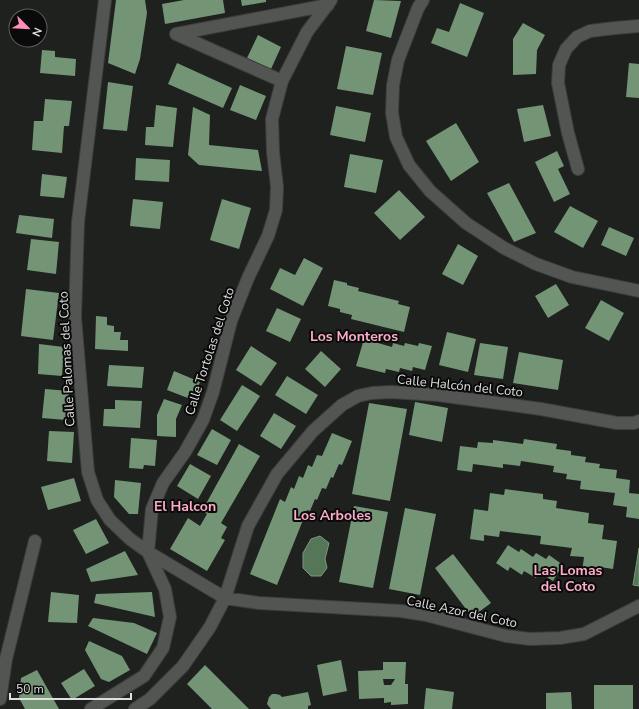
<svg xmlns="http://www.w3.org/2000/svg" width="639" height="709" font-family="'Nunito Sans',sans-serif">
  <rect width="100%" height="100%" fill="#1f211f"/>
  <path fill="#557657" stroke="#7e9680" d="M320 536 329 543 325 559 327 568 321 576H311L303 568V553L311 539Z
    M639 548V586L633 585Z"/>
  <path fill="#739576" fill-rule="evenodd" d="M116 0H145L147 13 140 59 135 74 108 63Z
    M184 0H223L225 13 165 24 162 4Z
    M241 0H266V2L242 6Z
    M374 0 401 1 391 38 366 31Z
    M460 3 484 13 467 57 431 43 437 28 449 32Z
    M523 23 545 35 537 50 536 74 513 75V39Z
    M258 35 281 47 271 69 247 58Z
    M346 46 382 53 373 95 337 89Z
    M42 50 55 51V57L76 59 75 76 40 73Z
    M177 63 232 88 223 108 168 84Z
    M629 63 639 64V98L626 97Z
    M108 82 133 86 127 131 103 129Z
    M240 85 266 96 256 120 230 110Z
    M45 99 72 101 69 126H64L62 153 32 150 34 121H43Z
    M156 105 177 108 173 147 145 145 146 127H154Z
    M543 105 551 136 524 142 517 109Z
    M336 106 371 113 365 142 330 135Z
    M193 107 210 115 209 145 258 150 262 171 199 165 188 155Z
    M456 123 479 162 451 181 426 141Z
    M557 151 564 166 558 169 570 194 554 202 535 162Z
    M350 154 383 160 376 193 344 187Z
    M136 158 170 160 169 182 135 180Z
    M42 174 67 177 64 198 40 196Z
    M509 183 536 233 514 242 487 193Z
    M399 190 425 217 400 240 374 213Z
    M133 199 163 202 160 229 130 226Z
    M222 199 251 208 239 249 210 240Z
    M570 206 598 221 583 248 554 232Z
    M19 215 54 219 52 238 16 233Z
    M609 227 634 238 626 256 601 245Z
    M31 239 59 242 56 274 27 270Z
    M458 244 478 256 463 285 442 274Z
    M304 258 323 268 303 306 270 289 280 268 295 275Z
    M334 280 347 283V285L359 288 358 291 399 301 398 304 410 307 404 332 351 319 352 315 340 312V309L328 306Z
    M556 284 569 305 548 318 535 296Z
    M26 289 59 293 53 340 21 336Z
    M601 300 624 313 609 341 585 328Z
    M277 308 301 319 290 342 266 331Z
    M96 316 107 317V325L114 326V332H121L120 340H128V351L95 349Z
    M447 332 476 339 468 372 439 365Z
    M364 339 392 347 393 343 404 346 405 343 418 346 419 343 432 346 425 370 413 367 412 371 400 368 399 372 386 369 385 373 356 366Z
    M480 343 508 347 503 379 474 375Z
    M39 344 64 347 62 376 38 374Z
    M251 346 277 363 261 386 236 370Z
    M321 351 341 369 325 387 305 369Z
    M519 352 563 360 558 390 513 383Z
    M109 365 144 367 142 388 107 386Z
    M174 371 200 382 193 400 167 390Z
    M287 376 318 395 306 414 275 395Z
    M242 385 260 396 237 431 220 420Z
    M45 389 69 391 66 420 42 418Z
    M164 399 182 405 176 419V437L157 436V415Z
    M115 400 142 401 140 428 103 426 104 409H115Z
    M415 402 448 408 442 442 409 435Z
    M369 403 407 409 390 501 352 494Z
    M274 413 296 426 281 449 260 436Z
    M212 429 231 440 217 465 197 455Z
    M49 431 74 432 72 463 47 461Z
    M332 433 352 441 342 465 339 464 333 478 331 477 326 489 322 488 317 500 315 499 310 511 307 510 277 585 250 574 280 499 285 502 291 487 294 489 299 476 303 478 308 465 312 467 317 455 322 456Z
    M131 438 157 440 155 466 144 465 143 469 129 468Z
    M524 439 557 444 556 449 571 451V455L586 457 585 462 600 464 599 468 617 470 616 478 630 480 629 493 639 494V519L626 517 627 507 613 505 615 493 580 489 581 481 566 479 567 474 553 472 554 466 521 461 520 466 503 464V468L473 464 472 472 457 470 460 446 477 448 478 442 493 443V440L523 444Z
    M239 444 260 456 221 523 227 527 221 538 225 540 207 571 170 549 188 518 200 526 207 514 202 511Z
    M190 464 211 476 198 499 177 486Z
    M74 478 81 501 48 510 41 487Z
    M115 480 141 483 138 514H129L114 497Z
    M505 489 543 494V499L557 501 556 508 589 513 588 523 604 525 602 539 617 541 613 569 600 567 599 574 582 572 584 557 570 556 572 548 540 544 541 536 500 531 499 537 484 535V541L470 539 474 509 488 511 490 493 504 495Z
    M354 506 388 512 373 588 339 582Z
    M405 508 436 514 420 595 389 589Z
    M96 519 109 543 86 554 73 530Z
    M508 545 519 552 521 549 533 557 536 553 546 559 549 555 563 565 553 581 539 572 536 578 524 571 522 575 510 567 508 571 496 563Z
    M125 551 138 575 91 582 86 569Z
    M453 554 491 603 472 617 435 568Z
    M51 592 79 595 77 623 48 622Z
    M152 592 155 617 94 603 96 594Z
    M93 618 134 623 157 633 147 654 88 626Z
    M89 641 122 656 130 670 109 682 101 679 85 650Z
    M341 660 347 691 323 696 317 665Z
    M383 662H406L405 684H408V704L391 705V702L384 703V698L359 699 358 671 383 670ZM383 679H395L391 685H384Z
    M205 665 249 709H212L187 684Z
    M84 669 95 686 72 700 61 683Z
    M37 670 59 709H25L19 698 21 678Z
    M594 685H633V709H594Z
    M426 688 454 692 452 709H424Z
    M308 692 311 705 308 706V709H271L267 704 269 697 272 694H276L280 695 282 697Z
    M571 692 572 709H546V693Z"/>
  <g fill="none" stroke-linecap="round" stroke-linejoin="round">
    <g stroke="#3c3d3c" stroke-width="14">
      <path id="minor" d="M105 0 78 222 75 317 88 472 97 500 110 520 130 539 148 552 225 598 259 603 401 611 426 615 506 636 530 639 560 638 584 634 639 606
        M423 0 418 8 398 60 393 85 392 113 396 137 409 165 430 191 466 223 504 248 536 264 572 277 639 291
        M176 34 328 5
        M176 34 282 81
        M578 169 568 133 558 83 559 65 566 49 577 37 590 31 615 28 639 26
        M148 552 152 509 163 483 185 452 203 420 213 392 231 321 248 278 268 236 276 210 277 187 273 152 272 119 282 81 307 32 331 0
        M0 699 6 659 35 541
        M91 709 144 676 163 648 170 617 165 589 148 552
        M135 709 150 699 183 666 210 627 225 598 248 526 277 474 313 431 342 405 358 396 372 393 391 392 438 395 541 409 617 423H634L639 421"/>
    </g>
    <use href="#minor" stroke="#535553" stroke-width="12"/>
  </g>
  <g text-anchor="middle" stroke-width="4" stroke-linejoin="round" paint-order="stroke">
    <g font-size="13" fill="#dedfde" stroke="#090a09">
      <text transform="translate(209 351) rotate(-72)" y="5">Calle Tortolas del Coto</text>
      <text transform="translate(66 359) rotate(-93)" y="5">Calle Palomas del Coto</text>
      <text transform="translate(460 385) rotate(6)" y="5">Calle Halcón del Coto</text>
      <text transform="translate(462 611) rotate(12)" y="5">Calle Azor del Coto</text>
    </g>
    <g font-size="14" font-weight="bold" fill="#fcabc8" stroke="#090a09">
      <text x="354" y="341">Los Monteros</text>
      <text x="185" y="511">El Halcon</text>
      <text x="332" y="520">Los Arboles</text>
      <text x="568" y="575">Las Lomas<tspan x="568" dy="16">del Coto</tspan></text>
    </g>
  </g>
  <g transform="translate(28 28) rotate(114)"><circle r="19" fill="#090a09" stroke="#5e5f5e"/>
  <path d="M0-3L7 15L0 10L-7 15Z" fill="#ff8eb9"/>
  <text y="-6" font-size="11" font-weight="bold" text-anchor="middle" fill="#dedfde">N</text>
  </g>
  <path d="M10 693v6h121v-6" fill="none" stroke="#dedfde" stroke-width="2"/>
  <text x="16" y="693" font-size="12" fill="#dedfde" stroke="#090a09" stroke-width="3" paint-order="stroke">50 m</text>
</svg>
